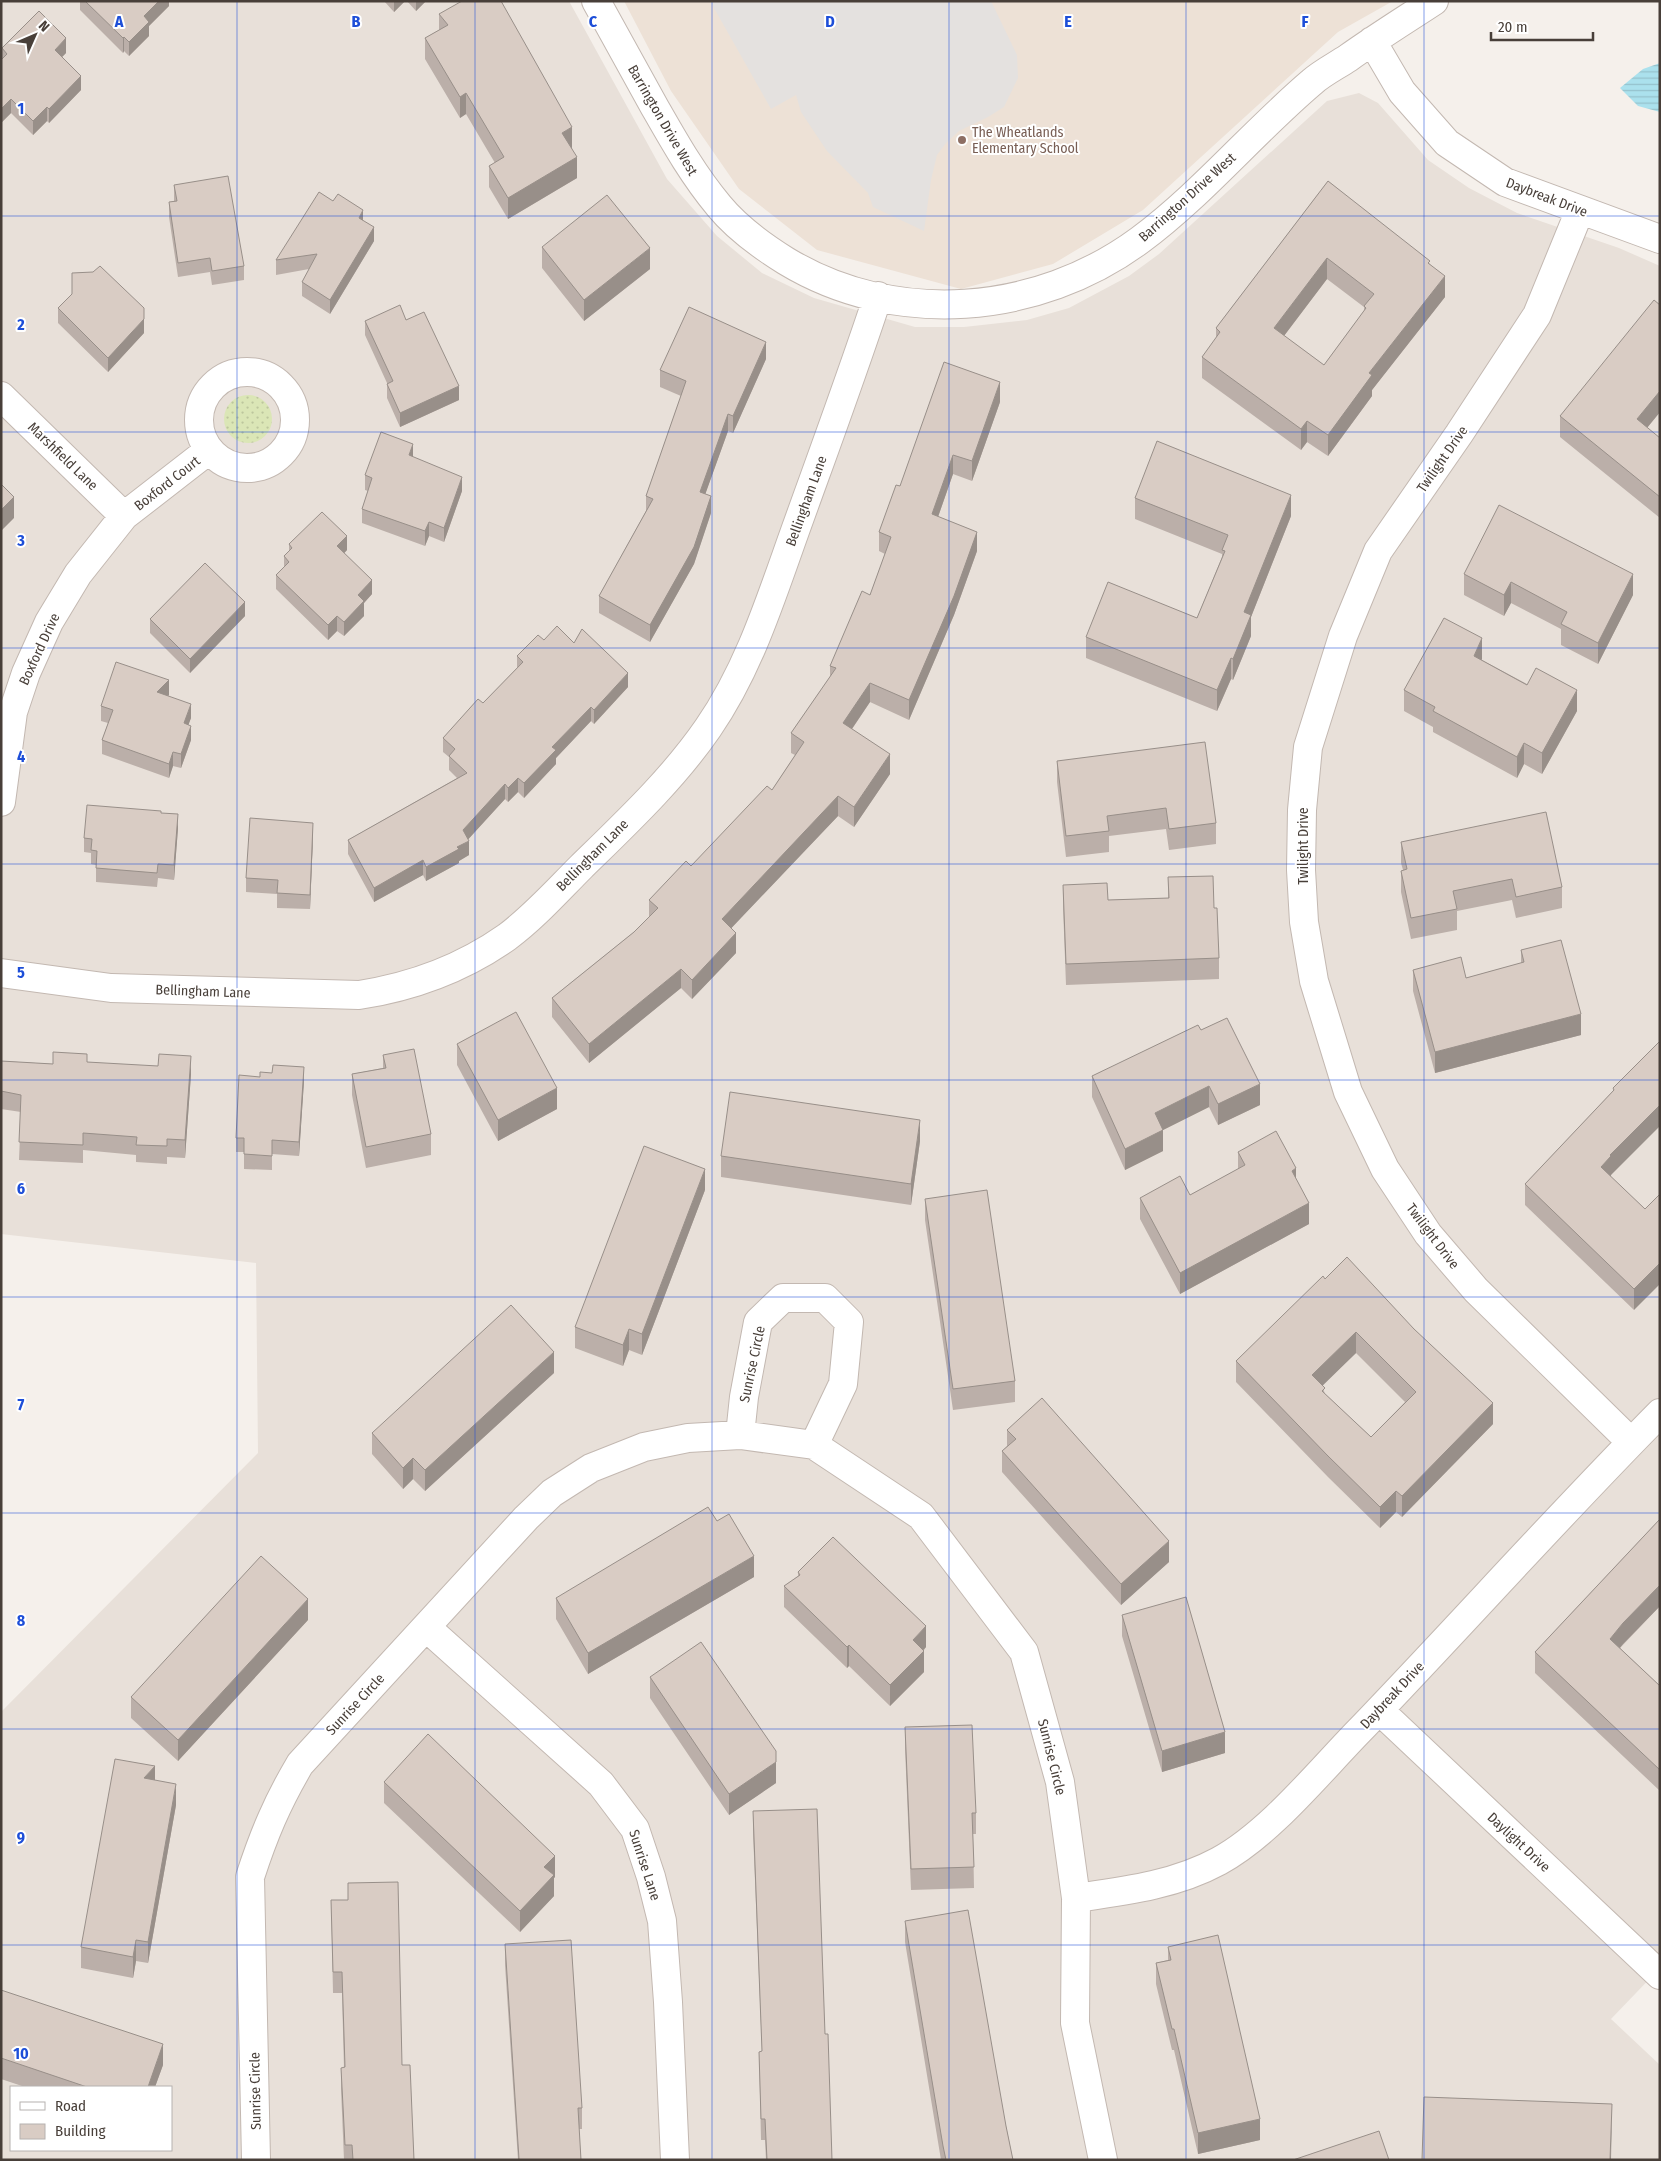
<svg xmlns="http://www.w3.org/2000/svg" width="1661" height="2161" font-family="'Fira Sans Condensed',sans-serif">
  <defs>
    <pattern id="grass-dots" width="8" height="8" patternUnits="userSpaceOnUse" patternTransform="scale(1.25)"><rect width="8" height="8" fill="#dbe6b6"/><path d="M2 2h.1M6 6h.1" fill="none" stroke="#bdc69d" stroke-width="1.8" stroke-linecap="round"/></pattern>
    <pattern id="water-rules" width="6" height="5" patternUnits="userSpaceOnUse" patternTransform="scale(1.25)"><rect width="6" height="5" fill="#abe1ed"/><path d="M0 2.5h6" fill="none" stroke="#95c2cc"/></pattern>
  </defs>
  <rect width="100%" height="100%" fill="#f5f0eb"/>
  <path fill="#e8e0d9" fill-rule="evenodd" d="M1 1H569L667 179 717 236 762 273 814 298 915 327H964L1027 320 1069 308 1129 276 1159 254 1327 101 1359 93 1378 103 1428 160 1469 188 1517 213 1619 248 1660 266V1968L1611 2019 1660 2065V2160H1V1712L258 1453 256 1263 1 1234ZM11 2087H171V2150H11Z"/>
  <path fill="#ede1d6" d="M624 1H1393L1338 32 1143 210 1053 264 961 289 817 250 739 189 671 91Z"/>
  <path fill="url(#grass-dots)" d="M224 419a24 24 0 1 1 48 0a24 24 0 1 1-48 0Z"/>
  <path fill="#e4e1df" d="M710 1H991L1017 55 1018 78 1004 107 988 117 959 131 946 143 937 155 931 180 924 231 873 207 868 193 827 151 801 112 796 95 771 109Z"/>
  <path fill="url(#water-rules)" d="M1660 63V112L1638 106 1620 88 1643 69Z"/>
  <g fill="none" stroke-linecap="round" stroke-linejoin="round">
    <g stroke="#c3b8b1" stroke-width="30">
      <path id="street" d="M596 1C615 36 635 71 654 106 674 141 693 175 719 206 737 228 762 246 786 261 895 327 1037 316 1140 240 1201 195 1253 132 1312 82 1322 73 1336 66 1348 58 1376 38 1405 20 1434 1
        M1372 41 1402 92 1447 143 1505 182 1660 239
        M1580 210 1537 315 1459 434 1378 551 1343 636 1308 747 1302 810 1301 870 1304 922 1314 981 1348 1092 1385 1169 1428 1234 1476 1290 1631 1442
        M199 420a48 48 0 1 1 96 0a48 48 0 1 1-96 0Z
        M1 396 124 516
        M1 802 13 712 26 673 49 622 78 574 124 516 209 450
        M1 973 111 988 359 995C411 987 463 968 507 937 534 917 557 891 581 867 625 824 673 779 708 728 749 669 771 598 795 531 823 453 852 375 878 296
        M740 1435 744 1397 758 1322 783 1298H825L849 1322 843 1384 814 1445
        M427 1628 601 1784 635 1829 651 1877 662 1921 668 2002 675 2160
        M1379 1710 1660 1975
        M1076 1898C1125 1891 1175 1885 1219 1861 1270 1833 1318 1773 1359 1731 1460 1626 1557 1517 1660 1413
        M256 2160 250 1877C264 1834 277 1803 300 1764L526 1518 552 1493 591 1468 644 1447 688 1438 740 1435 814 1445 921 1516 1024 1652 1060 1782 1076 1898 1075 2023 1103 2160"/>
    </g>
    <use href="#street" stroke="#fff" stroke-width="28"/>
  </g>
  <path fill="#bbafa9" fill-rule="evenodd" d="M80 1H169V6L149 26V36L129 56 124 51 123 53 80 10Z
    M384 1H405L394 12Z
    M407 1H426L416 11Z
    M439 14 572 148 577 178 508 219 489 187V166L495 163 466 114 460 118 425 59V38L439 30Z
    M2 48 66 53 62 57 81 90 49 123 47 121 33 135 11 113 1 123Z
    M1328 181 1430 264 1445 297 1372 390V396L1328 456 1307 442 1301 450 1202 378V357L1216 339V328ZM1327 279 1364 307V311L1324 365 1284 336Z
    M174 185 244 266V280L212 285 210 272 178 277 169 217V202H174Z
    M363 220 374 241 330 314 302 296V282L309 269 276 275V260Z
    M542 247 650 269 584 321 542 268Z
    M1660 305V412L1647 428 1660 438V518L1560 437V416Z
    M58 308 144 333 108 372 58 323Z
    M406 320 459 400 400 427 387 398V383L365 335V321Z
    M766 359 733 433 728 431 705 494 711 513 694 564 650 642 599 613V596L646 511V496L681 396 660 387V370Z
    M1000 402 972 481 953 474 938 517 977 551 954 615 909 720 870 702 852 729 890 774 854 827 838 816 731 928 736 953 692 999 681 988 589 1063 552 1017V998L634 932 649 917V900L691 866 772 790 795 755 791 753V733L830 677V666L870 595 885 554 879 551V532L900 486Z
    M413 457 462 491 444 542 429 536 425 546 362 523V509L368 491 365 490V475Z
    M1135 498 1291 516 1251 617V636L1233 680 1231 679 1217 711 1086 658V637L1197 618 1222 557V554L1135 519Z
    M289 544 347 550 344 553 372 594 364 603V616L344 636 337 631 328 640 276 589V575L284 567V556L289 551Z
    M1464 574 1633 595 1598 664 1561 645V629L1511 603 1504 616 1464 595Z
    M245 616 190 673 150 633V619Z
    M544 640 574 643 628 687 594 724 591 721 556 758V764L524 798 518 792 508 802 505 799 468 839 469 855 459 861V863L426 881 423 875 374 902 348 854V840L457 778 449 770V757L443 752V738L483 703 517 668V656Z
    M1482 660 1577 711 1542 774 1524 764 1517 778 1433 732V727L1404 711V690Z
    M169 695 168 696 191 718 188 725 191 740 181 768 173 766 169 778 102 754V740L108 723 101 721V706Z
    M1057 761 1216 823V844L1169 850 1166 829 1109 836V852L1066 857 1057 782Z
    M161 813 178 828 174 880 158 878 157 887 96 882V865L91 864V853L84 852V838Z
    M313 837 310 909 277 908V894L246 892V878Z
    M1401 842 1562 887V908L1516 918 1512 900 1457 911V930L1411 939 1401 892V871L1403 870 1401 863Z
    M1168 877 1214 908 1219 958V979L1066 985 1063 906V885L1108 900 1168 898Z
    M1521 950 1581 1035 1435 1073 1413 991V970L1466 978 1521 963Z
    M1201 1030 1260 1105 1218 1125 1209 1107 1163 1130V1151L1125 1170 1092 1097V1076Z
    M1660 1041 1611 1175V1177L1645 1209 1634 1310 1525 1205V1184L1613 1091V1088Z
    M457 1044 557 1109 498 1141 457 1065Z
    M383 1055 431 1134V1155L366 1168 352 1095V1074L383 1068Z
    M1 1061 53 1064 87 1062 191 1074 185 1158 167 1157V1164L136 1162V1155L83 1150V1163L19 1160 21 1112 1 1109Z
    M304 1081 299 1156 272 1154V1170L244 1169V1152H236V1138Z
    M920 1141 911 1205 721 1177V1156Z
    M1238 1152 1296 1180 1309 1224 1180 1294 1140 1219V1198L1190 1195 1238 1169Z
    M705 1190 642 1355 629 1350 623 1366 575 1348V1327Z
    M925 1199 1015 1381V1402L953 1410 925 1220Z
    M1325 1279 1493 1424 1402 1517 1396 1512 1380 1528 1328 1477 1236 1382V1361ZM1356 1353 1405 1402 1371 1437 1325 1394 1322 1385Z
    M554 1373 425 1491 413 1479 403 1489 372 1454V1433Z
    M1007 1430 1169 1562 1121 1605 1002 1472V1451L1007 1446Z
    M1660 1519V1606L1620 1648 1660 1686V1791L1535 1673V1652Z
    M798 1572 926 1647 924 1650V1672L890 1706 849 1666 847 1668 784 1607V1586L798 1576Z
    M754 1577 588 1674 556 1619V1598Z
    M1122 1615 1225 1753 1162 1772 1122 1636Z
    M308 1620 178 1761 131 1718V1697Z
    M650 1677 776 1783 729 1815 650 1698Z
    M905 1727 976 1813V1834H973L974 1888 911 1890 905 1748Z
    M155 1780 176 1805 148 1963 136 1961 133 1978 81 1968V1947Z
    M384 1782 555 1877 554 1878V1896L520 1932 384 1803Z
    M753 1811 825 2034 832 2160H766L765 2140H761L759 2052 762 2051 753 1832Z
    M348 1883 402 2065 414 2160H344L341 2089V2068H344L342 1993H333L331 1900H348Z
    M905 1921 1006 2126 1013 2160H941L905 1942Z
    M505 1944 582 2108V2129H579L581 2160H518L505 1965Z
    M1168 1947 1260 2140 1198 2154 1174 2050H1172L1156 1984V1963L1168 1960Z
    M1 1990 163 2065 155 2087H25L1 2079Z"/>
  <path fill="#988f89" d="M159 1H169V6L149 26V36L129 56V42L144 16Z
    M394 1H405L394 12Z
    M416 1H426L416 11Z
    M124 37V51L123 53V38Z
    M66 38V53L55 64V50Z
    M81 76V90L49 123V109Z
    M466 93V114L460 118V97Z
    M11 99V113L1 123V109Z
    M47 107V121L33 135V121Z
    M572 127V148L562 154V133Z
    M577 157V178L508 219V198Z
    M363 210V224L359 218Z
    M374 227V241L330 314V300Z
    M650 248V269L584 321V300Z
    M1327 258V279L1274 349V328Z
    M1445 276V297L1372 390V396L1328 456V435L1369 373Z
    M144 319V333L108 372V358Z
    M766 342V359L733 433V416Z
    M1000 382V402L972 481V461Z
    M459 386V400L400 427V413Z
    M1660 391V412L1637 440V419Z
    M728 414V431L700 509V492Z
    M1307 421V442L1301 450V429Z
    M413 444V458L409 455Z
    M953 455V474L932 534V514Z
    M462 477V491L444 542V528Z
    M1291 495V516L1251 617V636L1233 680V659L1244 612Z
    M711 496V513L694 564 650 642V625Z
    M14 497V518L1 531V510Z
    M429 522V536L425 546V531Z
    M977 532V551L954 615 909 720V700Z
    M347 536V550L337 561V546Z
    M1633 574V595L1598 664V643Z
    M372 580V594L364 603V616L344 636V622L358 595Z
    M1511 582V603L1504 616V595Z
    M245 602V616L190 673V659Z
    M337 616V631L328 640V625Z
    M1482 638V659L1474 677V656Z
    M1231 658V679L1217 711V690Z
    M628 673V687L594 724V710Z
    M169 680V695L157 707V692Z
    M870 683V702L843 742V723Z
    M1577 690V711L1542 774V753Z
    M191 704V718L184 737V723Z
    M591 707V721L556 758V764L524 798V783L552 747Z
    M191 726V740L181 768V754Z
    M1524 743V764L1517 778V757Z
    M173 752V766L169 778V764Z
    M890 754V774L854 827V807Z
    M518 778V792L508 802V788Z
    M505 784V799L464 844 469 841V855L459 861V863L426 881V867L457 847 463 830Z
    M838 796V816L722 938V919Z
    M178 814V828L174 880V865Z
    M313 823V837L310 909V895Z
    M423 860V875L374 902V888Z
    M736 933V953L692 999V980Z
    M681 969V988L589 1063V1044Z
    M1581 1014V1035L1435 1073V1052Z
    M191 1056V1074L185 1158V1140Z
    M304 1067V1081L299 1156V1142Z
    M1260 1084V1105L1218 1125V1104Z
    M1209 1086V1107L1155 1134V1113Z
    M557 1088V1109L498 1141V1120Z
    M1660 1105V1126L1611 1175V1177L1601 1167 1610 1155Z
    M920 1120V1141L911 1205V1184Z
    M1163 1130V1151L1125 1170V1149Z
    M1296 1168V1189L1292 1171Z
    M705 1169V1190L642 1355V1334Z
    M1309 1203V1224L1180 1294V1273Z
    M1660 1263V1284L1634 1310V1289Z
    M629 1329V1350L623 1366V1345Z
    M1356 1332V1353L1312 1396V1375Z
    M554 1352V1373L425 1491V1470Z
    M1493 1403V1424L1402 1517V1496Z
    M413 1458V1479L403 1489V1468Z
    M1396 1491V1512L1380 1528V1507Z
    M1169 1541V1562L1121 1605V1584Z
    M754 1556V1577L588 1674V1653Z
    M1660 1585V1606L1623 1644 1610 1660V1639L1623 1623Z
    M308 1599V1620L178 1761V1740Z
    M926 1626V1647L913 1661V1640Z
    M849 1645V1666L847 1668V1647Z
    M924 1651V1672L890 1706V1685Z
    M1225 1732V1753L1162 1772V1751Z
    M776 1762V1783L729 1815V1794Z
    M155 1766V1787L144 1778Z
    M176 1784V1805L148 1963V1942Z
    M555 1856V1877L554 1878V1896L520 1932V1911L544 1867Z
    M136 1940V1961L133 1978V1957Z
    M163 2044V2065L155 2087H148Z
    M1612 2104 1611 2160H1610Z
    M1260 2119V2140L1198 2154V2133Z"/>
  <path fill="#d9ccc4" stroke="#988f89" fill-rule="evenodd" d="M85 1H159L144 16 149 22 129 42 124 37 123 38Z
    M462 1H501L572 127 562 133 577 157 508 198 489 166 504 157 466 93 460 97 425 38 448 25 439 14Z
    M39 11 66 38 55 50 81 76 49 109 47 107 33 121 11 99 1 109V60L7 54 2 48Z
    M228 176 244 266 212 271 210 258 178 263 169 202 177 201 174 185Z
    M1328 181 1430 261 1428 263 1445 276 1369 373 1372 375 1328 435 1307 421 1301 429 1202 357 1220 332 1216 328ZM1327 258 1374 294 1364 306 1366 308 1324 365 1274 328Z
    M319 192 333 201 338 194 363 210 359 218 374 227 330 300 302 282 317 254 276 260Z
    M607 195 650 248 584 300 542 247Z
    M100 266 144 308V319L108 358 58 308 72 294V273L93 272Z
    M1654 300 1660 305V391L1637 419 1660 438V497L1560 416Z
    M400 305 406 320 424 312 459 386 400 413 387 384 393 381 365 321Z
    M689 307 766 342 733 416 728 414 700 492 711 496 694 547 650 625 599 596 653 499 646 496 686 381 660 370Z
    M944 362 1000 382 972 461 953 455 932 514 977 532 954 596 909 700 870 683 843 723 890 754 854 807 838 796 722 919 736 933 692 980 681 969 589 1044 552 998 634 932 658 908 649 900 686 861 691 866 767 786 772 790 804 742 791 733 836 668 830 666 862 591 870 595 891 537 879 532 896 485 900 486Z
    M381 432 413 444 409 455 462 477 444 528 429 522 425 531 362 509 372 478 365 475Z
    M1157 441 1291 495 1244 612 1251 615 1233 659 1231 658 1217 690 1086 637 1108 582 1197 618 1225 551 1222 550 1228 535 1135 498Z
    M1 484 14 497 1 510Z
    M1499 505 1633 574 1598 643 1561 624 1567 612 1511 582 1504 595 1464 574Z
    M322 512 347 536 337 546 372 580 358 595 364 601 344 622 337 616 328 625 276 575 289 562 284 556 292 548 289 544Z
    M205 563 245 602 190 659 150 619Z
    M1444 618 1482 638 1474 656 1527 685 1536 668 1577 690 1542 753 1524 743 1517 757 1433 711 1435 707 1404 690Z
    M557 626 574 643 582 629 628 673 594 710 591 707 552 747 556 750 524 783 518 778 508 788 505 784 463 830 469 841 457 847 459 849 426 867 423 860 374 888 348 840 467 773 449 756 455 749 443 738 478 699 483 703 523 662 517 656 538 635 544 640Z
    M116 662 169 680 157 692 191 704 184 723 191 726 181 754 173 752 169 764 102 740 113 710 101 706Z
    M1205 742 1216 823 1169 829 1166 808 1107 816 1109 831 1066 836 1057 761Z
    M87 805 161 811V813L178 814 174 865 158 864 157 873 96 868 97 851 91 850 92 839 84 838Z
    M1546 812 1562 887 1516 897 1512 879 1453 891 1457 909 1411 918 1401 871 1407 869 1401 842Z
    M250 818 313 823 310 895 277 893 278 880 246 878Z
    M1213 876 1214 908H1217L1219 958 1066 964 1063 885 1107 883 1108 900 1169 898 1168 877Z
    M1561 940 1581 1014 1435 1052 1413 970 1461 957 1466 978 1524 962 1521 950Z
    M516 1012 557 1088 498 1120 457 1044Z
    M1227 1018 1260 1084 1218 1104 1209 1086 1155 1113 1163 1130 1125 1149 1092 1076 1198 1025 1201 1030Z
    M1660 1041V1105L1610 1155 1611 1156 1601 1167 1645 1209 1659 1195H1660V1263L1634 1289 1525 1184 1614 1090 1613 1088Z
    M414 1049 431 1134 366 1147 352 1074 386 1068 383 1055Z
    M53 1052 87 1054V1062L158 1066 159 1054 191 1056 185 1140 167 1139V1146L136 1145 137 1137 83 1133V1145L19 1142 21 1095 1 1091V1061L53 1064Z
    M273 1065 304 1067 299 1142 272 1140V1156L244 1154V1138H236L239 1075 260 1077V1072L272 1073Z
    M730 1092 920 1120 911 1184 721 1156Z
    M1276 1131 1296 1168 1292 1171 1309 1203 1180 1273 1140 1198 1180 1176 1190 1195 1245 1165 1238 1152Z
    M644 1146 705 1169 642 1334 629 1329 623 1345 575 1327Z
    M987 1190 1015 1381 953 1389 925 1199Z
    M1347 1257 1414 1329 1493 1403 1402 1496 1396 1491 1380 1507 1328 1456 1236 1361 1323 1276 1325 1279ZM1356 1332 1416 1392 1371 1437 1322 1391 1325 1388 1312 1375Z
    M511 1305 554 1352 425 1470 413 1458 403 1468 372 1433Z
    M1042 1398 1169 1541 1121 1584 1002 1451 1016 1439 1007 1430Z
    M708 1507 717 1521 729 1514 754 1556 588 1653 556 1598Z
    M1660 1519V1585L1623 1623 1610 1639 1660 1686V1770L1535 1652Z
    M833 1537 926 1626 913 1640 924 1651 890 1685 849 1645 847 1647 784 1586 800 1575 798 1572Z
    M261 1556 308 1599 178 1740 131 1697Z
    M1186 1597 1225 1732 1162 1751 1122 1615Z
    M701 1642 776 1751V1762L729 1794 650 1677Z
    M972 1725 976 1813H972L974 1867 911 1869 905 1727Z
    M428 1734 555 1856 544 1867 554 1875 520 1911 384 1782Z
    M115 1759 155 1766 144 1778 176 1784 148 1942 136 1940 133 1957 81 1947Z
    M817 1809 825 2034H828L832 2160H767L765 2119H761L759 2052 762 2051 753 1811Z
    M398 1882 402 2065H410L414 2160H353L352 2145H345L341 2068 345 2067 342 1972H333L331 1900H348V1883Z
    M968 1910 1006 2126 1013 2160H946L943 2146 905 1921Z
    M1218 1935 1260 2119 1198 2133 1174 2029H1172L1156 1963 1171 1960 1168 1947Z
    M571 1940 582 2108H578L581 2160H516L519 2159 505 1944Z
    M1 1990 163 2044 148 2087H87L1 2058Z
    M1424 2097 1612 2104 1610 2160H1422Z
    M1379 2131 1389 2160H1293Z"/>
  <path fill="none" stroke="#1d4ed8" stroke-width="1" stroke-opacity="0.55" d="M237 1V2160M475 1V2160M712 1V2160M949 1V2160M1186 1V2160M1424 1V2160M1 216H1660M1 432H1660M1 648H1660M1 864H1660M1 1080H1660M1 1297H1660M1 1513H1660M1 1729H1660M1 1945H1660"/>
  <circle fill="#8d6e63" stroke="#fff" stroke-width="2" cx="962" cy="140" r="5"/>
  <g text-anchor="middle" stroke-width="4" stroke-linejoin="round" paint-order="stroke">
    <g font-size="14" fill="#483f39" stroke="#fff">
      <text transform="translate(663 120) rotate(60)" y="5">Barrington Drive West</text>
      <text transform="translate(1187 197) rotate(-42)" y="5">Barrington Drive West</text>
      <text transform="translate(1547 197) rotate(21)" y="5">Daybreak Drive</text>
      <text transform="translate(63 456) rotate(44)" y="5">Marshfield Lane</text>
      <text transform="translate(1442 459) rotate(-55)" y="5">Twilight Drive</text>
      <text transform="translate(167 483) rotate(-38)" y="5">Boxford Court</text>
      <text transform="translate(806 501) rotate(-70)" y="5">Bellingham Lane</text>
      <text transform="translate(39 649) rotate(-65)" y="5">Boxford Drive</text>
      <text transform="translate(1303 846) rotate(-90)" y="5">Twilight Drive</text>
      <text transform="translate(592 855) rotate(-45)" y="5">Bellingham Lane</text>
      <text transform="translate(203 991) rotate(2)" y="5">Bellingham Lane</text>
      <text transform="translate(1433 1236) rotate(53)" y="5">Twilight Drive</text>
      <text transform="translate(752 1364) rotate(-78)" y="5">Sunrise Circle</text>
      <text transform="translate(1392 1695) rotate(-47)" y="5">Daybreak Drive</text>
      <text transform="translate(355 1704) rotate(-47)" y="5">Sunrise Circle</text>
      <text transform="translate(1052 1757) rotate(76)" y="5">Sunrise Circle</text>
      <text transform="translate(1519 1842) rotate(43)" y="5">Daylight Drive</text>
      <text transform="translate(645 1865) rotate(72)" y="5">Sunrise Lane</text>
      <text transform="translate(255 2091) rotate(-91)" y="5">Sunrise Circle</text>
    </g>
    <g font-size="14" fill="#785e54" stroke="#fff" text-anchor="start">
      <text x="972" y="137">The Wheatlands<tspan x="972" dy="16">Elementary School</tspan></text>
    </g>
  </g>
  <g font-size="16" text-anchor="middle" font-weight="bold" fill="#1d4ed8" stroke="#fff" stroke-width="4" stroke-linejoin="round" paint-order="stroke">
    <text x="119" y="27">A</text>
    <text x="356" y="27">B</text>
    <text x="593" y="27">C</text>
    <text x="830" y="27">D</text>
    <text x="1068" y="27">E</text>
    <text x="1305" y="27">F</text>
    <text x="21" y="114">1</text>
    <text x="21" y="330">2</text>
    <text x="21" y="546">3</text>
    <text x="21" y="762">4</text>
    <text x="21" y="978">5</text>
    <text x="21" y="1194">6</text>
    <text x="21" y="1410">7</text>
    <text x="21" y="1626">8</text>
    <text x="21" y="1843">9</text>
    <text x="21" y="2059">10</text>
  </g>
  <rect width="1661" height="2161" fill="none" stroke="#483f39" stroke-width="5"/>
  <rect x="10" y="2086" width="162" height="65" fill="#ffffff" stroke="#b6b2b0"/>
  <rect x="20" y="2102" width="25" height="8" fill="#ffffff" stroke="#b6b2b0"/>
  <text x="55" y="2111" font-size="15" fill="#483f39">Road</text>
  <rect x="20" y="2124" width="25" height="15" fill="#d9ccc4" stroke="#b6b2b0"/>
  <text x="55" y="2136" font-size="15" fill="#483f39">Building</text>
  <g transform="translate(35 35) rotate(45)" stroke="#ffffff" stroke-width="4" paint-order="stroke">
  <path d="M0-4L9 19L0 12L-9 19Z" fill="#483f39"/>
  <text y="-8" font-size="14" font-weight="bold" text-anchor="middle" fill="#483f39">N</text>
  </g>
  <path d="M1491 32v8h102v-8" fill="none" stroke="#483f39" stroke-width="2.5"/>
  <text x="1498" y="32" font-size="15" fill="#483f39" stroke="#ffffff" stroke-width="4" paint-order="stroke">20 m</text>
</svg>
